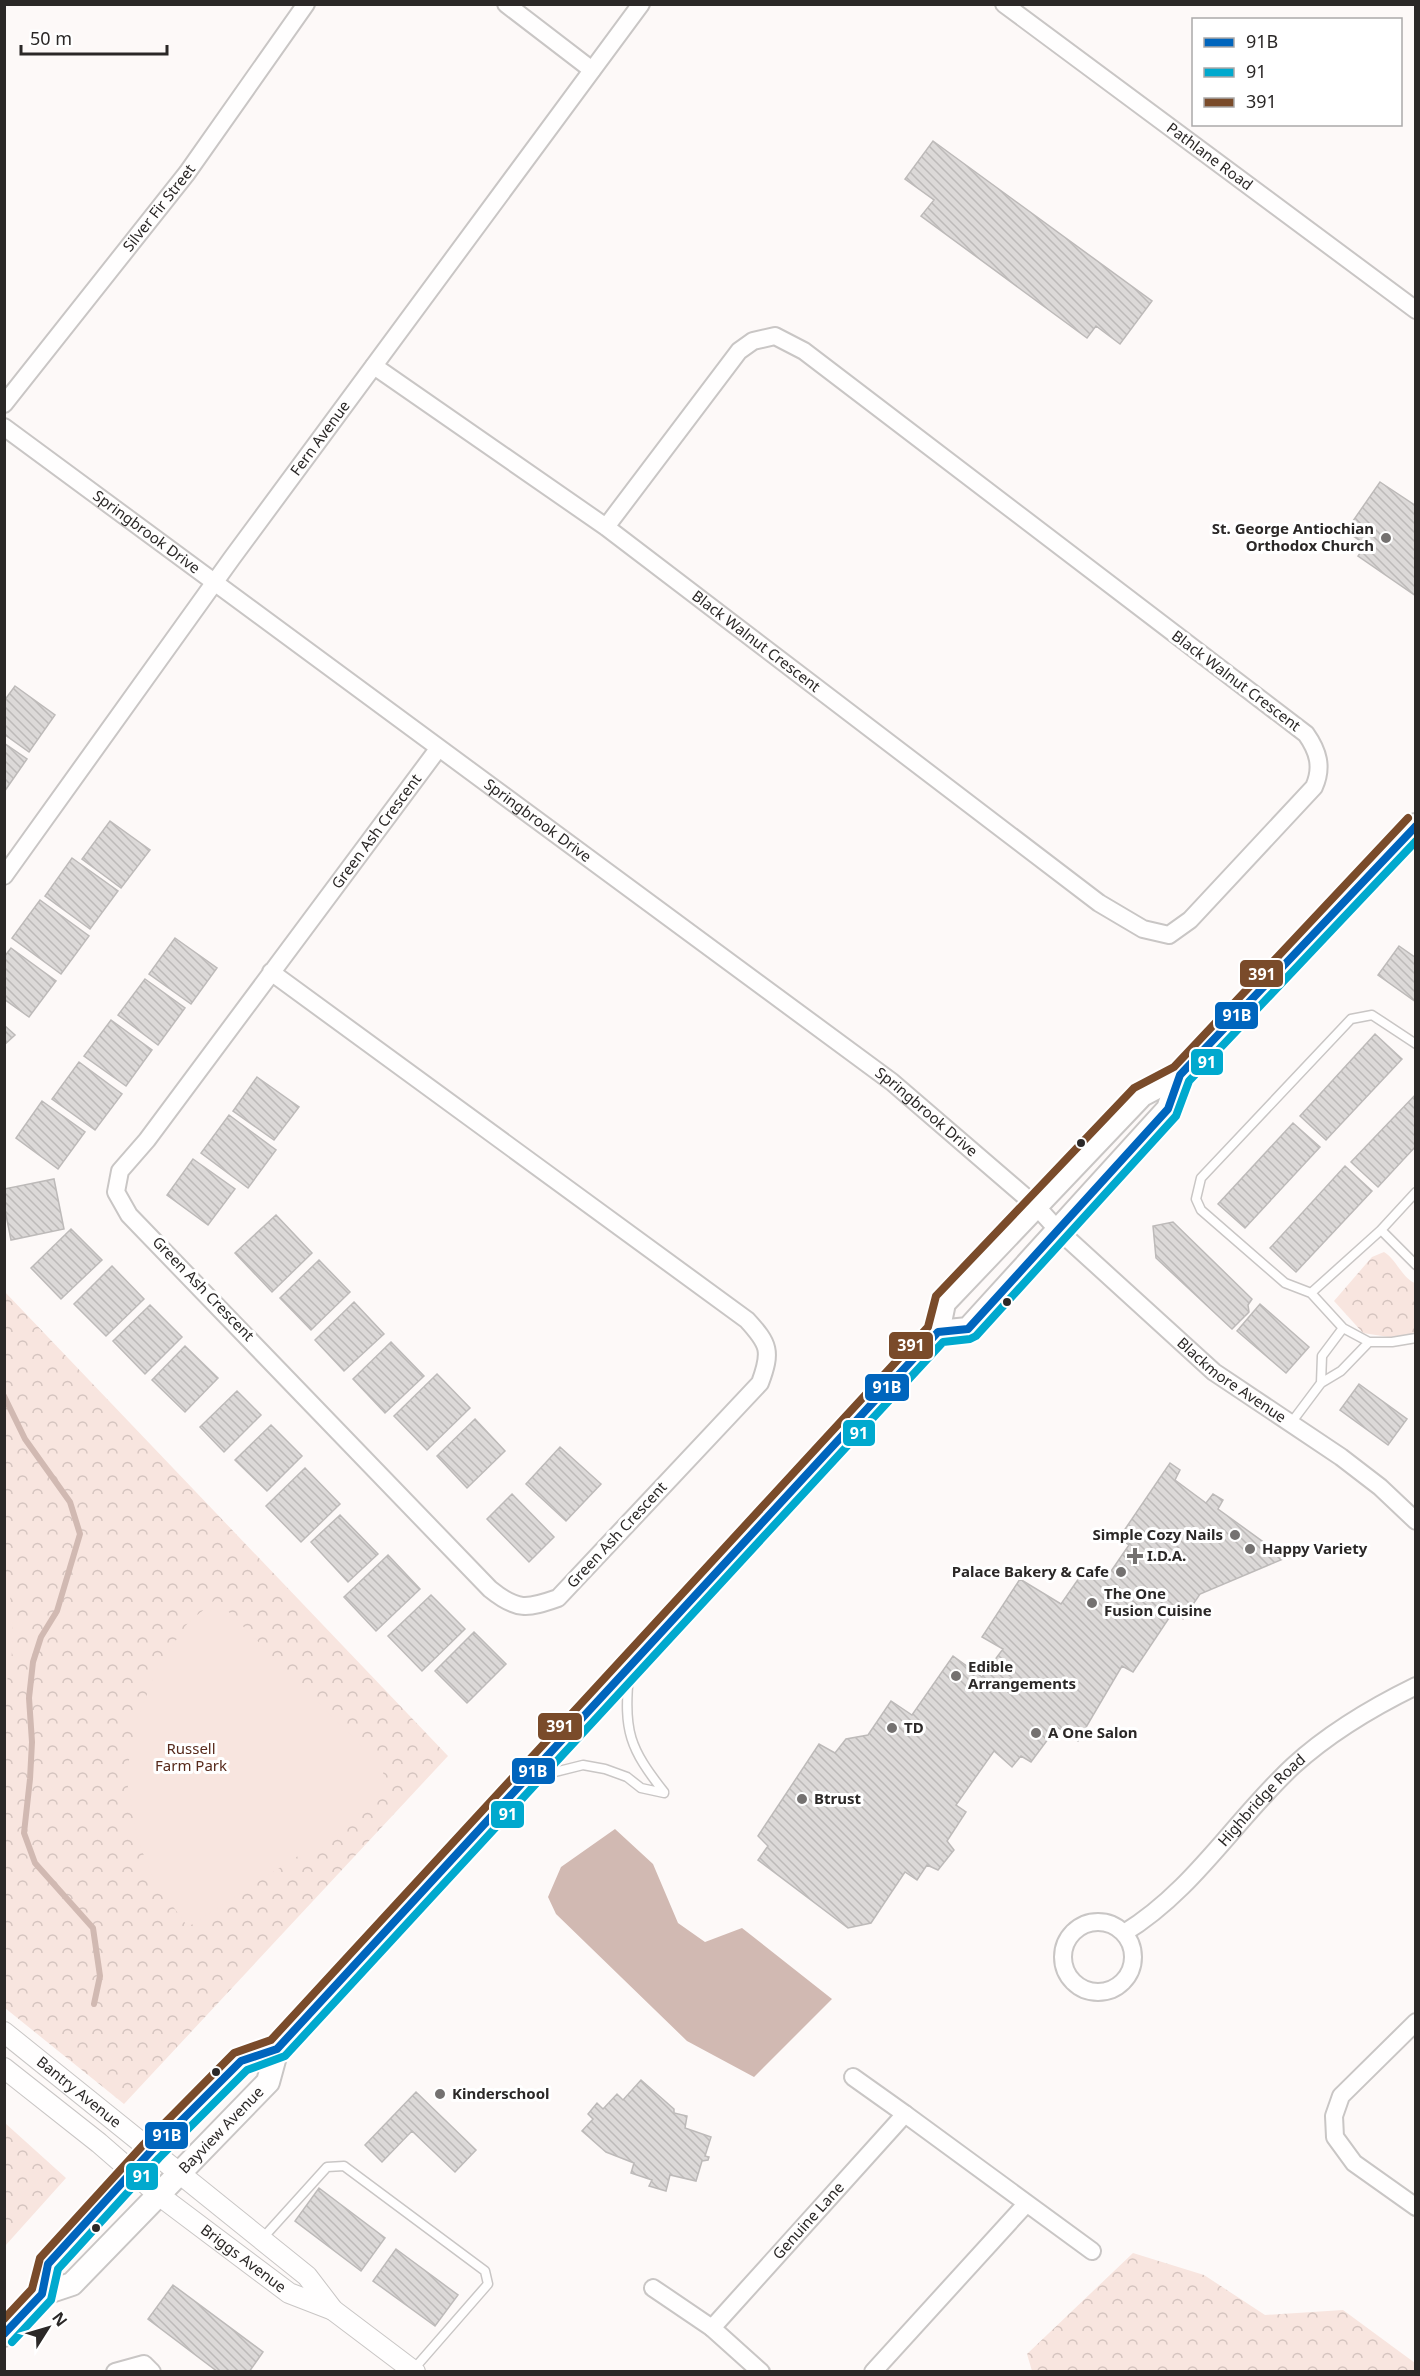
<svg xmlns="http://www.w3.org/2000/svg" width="1420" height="2376" font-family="'Noto Sans',sans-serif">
  <defs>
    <pattern id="forest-crowns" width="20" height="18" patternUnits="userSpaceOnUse" patternTransform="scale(1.5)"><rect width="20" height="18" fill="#f8e5df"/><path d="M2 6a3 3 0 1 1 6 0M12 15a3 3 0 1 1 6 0" fill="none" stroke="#d5c4bf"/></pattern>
    <pattern id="building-back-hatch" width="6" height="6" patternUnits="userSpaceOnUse" patternTransform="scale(1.5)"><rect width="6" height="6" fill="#dcd9d8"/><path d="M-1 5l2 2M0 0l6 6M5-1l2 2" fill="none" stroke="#bdbab9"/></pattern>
  </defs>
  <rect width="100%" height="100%" fill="#fdf9f8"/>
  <path fill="url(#forest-crowns)" d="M1384 1252C1396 1259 1403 1279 1415 1283V1335L1395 1338 1363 1333 1334 1301 1372 1257Z
    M4 1291 448 1756 124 2104 5 2008Z
    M5 2123 66 2178 5 2246Z
    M1133 2253 1204 2275 1265 2315 1343 2310 1415 2363V2371H1032L1027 2354Z"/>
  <path fill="#f8e5df" d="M5 1574C15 1610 16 1652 5 1688Z
    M216 1599 383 1768 384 1790 306 1862 298 1856 188 1927 153 1879 136 1835 126 1775 137 1720 156 1671 186 1625Z"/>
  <path fill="#d1b9b2" d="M615 1829 653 1864 678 1923 705 1942 742 1928 832 1999 754 2077 687 2041 556 1914 548 1897 561 1867Z"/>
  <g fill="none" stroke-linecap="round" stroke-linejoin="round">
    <path stroke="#d1b9b2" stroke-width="6" d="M4 1396 25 1439 70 1502 80 1534 57 1611 41 1637 33 1662 29 1698 32 1742 30 1779 24 1833 35 1863 93 1928 100 1976 94 2004"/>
  </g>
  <path fill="url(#building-back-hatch)" stroke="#bdbab9" stroke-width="1.5" d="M933 141 1152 301 1120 344 1096 326 1087 338 921 216 934 200 905 179Z
    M1380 482 1416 506V596L1358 556 1366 545 1346 531Z
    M15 686 55 715 29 752 4 734V701Z
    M4 743 27 759 4 792Z
    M110 821 150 850 121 888 82 859Z
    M72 858 118 891 90 929 45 896Z
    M40 900 89 936 61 974 12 938Z
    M175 938 217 968 191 1004 149 974Z
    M1399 946 1416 958V1002L1378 975Z
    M11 948 56 981 29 1017 4 999V957Z
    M145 979 185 1008 158 1045 118 1015Z
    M111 1020 152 1050 126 1086 84 1056Z
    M4 1025 15 1035 4 1045Z
    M1375 1034 1402 1059 1326 1140 1300 1116Z
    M79 1062 122 1094 95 1130 52 1099Z
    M257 1077 299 1107 274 1140 233 1111Z
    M1416 1094V1146L1378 1187 1351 1162Z
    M42 1101 85 1132 58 1169 16 1138Z
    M229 1115 276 1150 248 1188 201 1153Z
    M1293 1123 1320 1147 1245 1228 1218 1204Z
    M193 1159 235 1189 208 1225 167 1195Z
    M1345 1166 1372 1191 1296 1272 1270 1248Z
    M54 1179 64 1229 11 1240 4 1205V1189Z
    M276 1215 312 1253 272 1292 235 1253Z
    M1173 1222 1252 1299 1248 1305 1249 1312 1232 1329 1156 1258 1153 1226Z
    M71 1229 102 1260 61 1299 31 1268Z
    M319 1260 350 1292 311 1330 280 1298Z
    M112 1266 144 1299 106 1336 74 1304Z
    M354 1302 384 1334 344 1371 315 1340Z
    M1260 1304 1309 1347 1286 1373 1237 1331Z
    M150 1305 182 1337 145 1374 113 1341Z
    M391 1342 424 1376 385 1413 353 1379Z
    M185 1346 218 1378 185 1412 152 1380Z
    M437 1374 470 1408 427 1450 394 1416Z
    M1359 1384 1407 1419 1388 1445 1340 1410Z
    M237 1391 261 1415 224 1452 200 1427Z
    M475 1419 505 1451 467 1488 437 1456Z
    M271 1425 302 1456 267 1491 235 1460Z
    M560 1447 601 1484 566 1521 526 1484Z
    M1170 1463 1180 1470 1175 1480 1206 1503 1213 1494 1223 1500 1218 1509 1273 1549 1276 1545 1290 1556 1200 1594 1183 1619 1173 1612 1133 1672 1122 1666 1078 1741 1057 1727 1031 1762 1021 1756 1012 1767 994 1751 956 1805 966 1812 947 1841 954 1850 938 1870 927 1865 917 1880 905 1872 871 1923 848 1928 758 1860 768 1846 758 1836 819 1744 835 1753 846 1739 868 1735 891 1701 912 1715 953 1656 982 1677 1003 1649 982 1637 1020 1579 1061 1604 1086 1568 1105 1580 1129 1545 1119 1538Z
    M305 1468 340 1504 301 1542 266 1506Z
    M512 1494 554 1537 529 1562 487 1519Z
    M340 1515 378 1554 348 1582 311 1542Z
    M388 1555 420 1589 376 1631 344 1597Z
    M431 1595 465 1629 422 1671 388 1636Z
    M474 1632 506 1664 467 1703 435 1671Z
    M641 2080 674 2109V2113L687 2116 685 2128 711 2137 705 2156 709 2157 708 2160 702 2161 696 2181 670 2175 666 2191 649 2186 652 2180 631 2173 634 2163 606 2152 582 2131 593 2119 588 2114 597 2103 603 2109 617 2094 623 2100Z
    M416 2092 476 2150 455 2172 412 2131 382 2162 365 2145Z
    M319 2188 385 2238 361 2271 295 2221Z
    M396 2249 458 2295 435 2326 373 2281Z
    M173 2285 263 2352 249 2372H218L148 2319Z"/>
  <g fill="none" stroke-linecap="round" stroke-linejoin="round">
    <g stroke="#c9c6c5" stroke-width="11">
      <path id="service" d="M1416 1044 1372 1015 1351 1019 1201 1178 1196 1199 1201 1210 1285 1283 1311 1293 1343 1328 1369 1342H1392L1416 1338
        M1381 1230 1416 1265
        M1311 1293 1381 1230 1416 1192
        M1321 1383 1322 1356 1343 1328
        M1291 1423 1321 1383 1341 1371 1369 1342
        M629 1675C623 1731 630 1749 664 1792
        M535 1777 583 1765 605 1769 627 1777 641 1788 664 1793
        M261 2240 327 2167 344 2166 485 2271 488 2284 413 2370"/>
    </g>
    <g stroke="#c9c6c5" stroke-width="20">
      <g id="minor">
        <path d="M506 4 592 70"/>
        <path id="s1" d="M1004 4 1416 310"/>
        <path id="s2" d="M374 366 606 527 1099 903 1143 929 1169 935 1190 920 1314 787C1323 767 1318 751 1306 734L804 351 775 336 753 341 739 351 606 527"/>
        <path id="s3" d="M4 404 187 173 306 4"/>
        <path id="s4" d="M4 427 892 1082 1036 1206 1057 1229 1214 1372 1341 1457 1380 1487 1416 1521"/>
        <path id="s5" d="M4 876 232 558 641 4"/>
        <path id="s6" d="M271 972 747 1320C769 1344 772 1351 760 1383L558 1598C527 1609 517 1611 490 1589L129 1215 116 1192 120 1171 147 1140 438 749"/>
        <circle cx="1098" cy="1957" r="35"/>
        <path id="s7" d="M1124 1933C1193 1891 1234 1821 1293 1766 1328 1734 1373 1707 1416 1686"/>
        <path d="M1416 2022 1341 2096 1334 2116 1335 2137 1354 2163 1416 2207"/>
        <path d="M853 2077 905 2114"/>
        <path d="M653 2288 712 2328"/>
        <path d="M115 2372 144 2364 152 2372"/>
        <path id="s8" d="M761 2372 712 2328 905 2114 1092 2251"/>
        <path d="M873 2372 1026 2204"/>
      </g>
    </g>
    <g stroke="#c9c6c5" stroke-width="22">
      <g id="tertiary">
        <path id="s9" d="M4 2032 307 2276 333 2310 415 2372"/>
        <path id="s10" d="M4 2068 99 2143 160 2196 289 2293 333 2310"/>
      </g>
    </g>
    <g stroke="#c9c6c5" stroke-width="26">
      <g id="secondary">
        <path d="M938 1332 968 1329 1168 1109 1180 1075"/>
        <path d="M42 2294 48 2264 151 2151 241 2061 277 2049"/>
        <path id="s11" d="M4 2335 42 2294 72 2284 268 2082 277 2049 938 1332 944 1303 1142 1095 1180 1075 1416 825"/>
      </g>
    </g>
    <use href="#service" stroke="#fffefe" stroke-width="8"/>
    <use href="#minor" stroke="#fffefe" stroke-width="16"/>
    <use href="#tertiary" stroke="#fffefe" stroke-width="20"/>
    <use href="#secondary" stroke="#fffefe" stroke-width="22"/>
    <g stroke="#fff" stroke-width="12">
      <path id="bus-1" d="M4 2334 42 2294 48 2264 151 2151 241 2061 277 2049 938 1332 968 1329 1168 1109 1180 1075 1416 826"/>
    </g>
    <g stroke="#fff" stroke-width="12">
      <path id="bus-2" d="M12 2342 51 2300 58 2269 159 2158 247 2070 285 2056 943 1342 970 1339 976 1336 1176 1116 1189 1081 1416 841"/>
    </g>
    <g stroke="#fff" stroke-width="12">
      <path id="bus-3" d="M4 2319 32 2289 40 2258 144 2144 234 2053 271 2040 928 1327 936 1296 1134 1088 1174 1067 1408 818"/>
    </g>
    <use href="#bus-1" stroke="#0065bd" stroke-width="8"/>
    <use href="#bus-2" stroke="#00a9ce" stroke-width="8"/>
    <use href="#bus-3" stroke="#7a4b2a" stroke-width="8"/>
  </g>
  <g fill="#747170" stroke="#fff" stroke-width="2">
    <circle cx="1386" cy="538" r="6"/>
    <circle cx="1235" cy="1535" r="6"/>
    <circle cx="1250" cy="1549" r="6"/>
    <path d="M1132 1547h6v6h6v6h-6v6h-6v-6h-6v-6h6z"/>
    <circle cx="1121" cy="1572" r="6"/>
    <circle cx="1092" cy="1603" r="6"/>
    <circle cx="956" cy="1676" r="6"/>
    <circle cx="892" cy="1728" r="6"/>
    <circle cx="1036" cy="1733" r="6"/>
    <circle cx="802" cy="1799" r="6"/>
    <circle cx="440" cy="2094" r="6"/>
  </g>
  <g fill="#2b2827" stroke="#fff" stroke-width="2">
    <circle cx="1081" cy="1143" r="5"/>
    <circle cx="1007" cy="1302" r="5"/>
    <circle cx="216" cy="2072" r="5"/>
    <circle cx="96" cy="2228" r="5"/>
  </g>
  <g text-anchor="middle" stroke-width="6" stroke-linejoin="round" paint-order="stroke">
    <g font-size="15" fill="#2b2827" stroke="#fff">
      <text dy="5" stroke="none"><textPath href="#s1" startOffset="256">Pathlane Road</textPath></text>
      <text dy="5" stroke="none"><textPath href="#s3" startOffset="250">Silver Fir Street</textPath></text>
      <text dy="5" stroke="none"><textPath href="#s5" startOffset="540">Fern Avenue</textPath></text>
      <text dy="5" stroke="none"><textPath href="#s4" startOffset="177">Springbrook Drive</textPath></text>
      <text dy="5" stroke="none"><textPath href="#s2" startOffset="471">Black Walnut Crescent</textPath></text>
      <text transform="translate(1236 681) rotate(37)" y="5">Black Walnut Crescent</text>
      <text dy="5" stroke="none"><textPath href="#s4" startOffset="663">Springbrook Drive</textPath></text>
      <text dy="5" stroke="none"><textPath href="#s6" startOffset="2022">Green Ash Crescent</textPath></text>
      <text dy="5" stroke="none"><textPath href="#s4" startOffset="1149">Springbrook Drive</textPath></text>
      <text transform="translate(203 1289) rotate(46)" y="5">Green Ash Crescent</text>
      <text dy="5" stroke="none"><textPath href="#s4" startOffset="1556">Blackmore Avenue</textPath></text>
      <text transform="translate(617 1535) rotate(-47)" y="5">Green Ash Crescent</text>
      <text dy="5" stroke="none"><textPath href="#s7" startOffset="192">Highbridge Road</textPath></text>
      <text dy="5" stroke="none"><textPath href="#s9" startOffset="96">Bantry Avenue</textPath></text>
      <text dy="5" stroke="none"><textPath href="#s11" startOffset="302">Bayview Avenue</textPath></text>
      <text dy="5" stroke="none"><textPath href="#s8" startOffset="210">Genuine Lane</textPath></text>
      <text dy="5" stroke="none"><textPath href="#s10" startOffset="306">Briggs Avenue</textPath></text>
    </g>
    <g font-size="15" font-weight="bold" fill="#2b2827" stroke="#fff" text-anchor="start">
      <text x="1374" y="534" text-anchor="end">St. George Antiochian<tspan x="1374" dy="17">Orthodox Church</tspan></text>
      <text x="1223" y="1540" text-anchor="end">Simple Cozy Nails</text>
      <text x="1262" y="1554">Happy Variety</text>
      <text x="1147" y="1561">I.D.A.</text>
      <text x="1109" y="1577" text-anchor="end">Palace Bakery &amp; Cafe</text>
      <text x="1104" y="1599">The One<tspan x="1104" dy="17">Fusion Cuisine</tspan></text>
      <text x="968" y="1672">Edible<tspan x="968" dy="17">Arrangements</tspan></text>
      <text x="904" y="1733">TD</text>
      <text x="1048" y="1738">A One Salon</text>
      <text x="814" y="1804">Btrust</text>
      <text x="452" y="2099">Kinderschool</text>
    </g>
    <g font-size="15" fill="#572a1c" stroke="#fff">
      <text x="191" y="1754">Russell<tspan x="191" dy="17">Farm Park</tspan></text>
    </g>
  </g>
  <g stroke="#fff" stroke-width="2">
    <rect x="1239" y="959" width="45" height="29" rx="6" fill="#7a4b2a"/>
    <rect x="1214" y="1001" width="45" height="29" rx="6" fill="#0065bd"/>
    <rect x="1190" y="1048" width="34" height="28" rx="6" fill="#00a9ce"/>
    <rect x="888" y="1331" width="46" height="29" rx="6" fill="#7a4b2a"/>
    <rect x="864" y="1373" width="46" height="29" rx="6" fill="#0065bd"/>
    <rect x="842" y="1419" width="34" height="28" rx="6" fill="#00a9ce"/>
    <rect x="537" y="1712" width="46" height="29" rx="6" fill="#7a4b2a"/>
    <rect x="511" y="1757" width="45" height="28" rx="6" fill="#0065bd"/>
    <rect x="490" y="1800" width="35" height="29" rx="6" fill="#00a9ce"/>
    <rect x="144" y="2121" width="45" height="29" rx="6" fill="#0065bd"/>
    <rect x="125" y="2162" width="34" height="29" rx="6" fill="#00a9ce"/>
  </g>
  <g font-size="16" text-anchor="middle" font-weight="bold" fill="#fff">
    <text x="1262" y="980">391</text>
    <text x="1237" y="1021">91B</text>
    <text x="1207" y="1068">91</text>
    <text x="911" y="1351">391</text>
    <text x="887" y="1393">91B</text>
    <text x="859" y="1439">91</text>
    <text x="560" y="1732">391</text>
    <text x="533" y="1777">91B</text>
    <text x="508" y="1820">91</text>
    <text x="167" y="2141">91B</text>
    <text x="142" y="2182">91</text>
  </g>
  <rect width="1420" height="2376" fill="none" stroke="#2b2827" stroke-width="12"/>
  <rect x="1192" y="18" width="210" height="108" fill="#ffffff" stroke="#aaa9a9" stroke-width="1.5"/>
  <rect x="1204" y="38" width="30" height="9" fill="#0065bd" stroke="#aaa9a9" stroke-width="1.5"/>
  <text x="1246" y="48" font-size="18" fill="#2b2827">91B</text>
  <rect x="1204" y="68" width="30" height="9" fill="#00a9ce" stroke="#aaa9a9" stroke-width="1.5"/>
  <text x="1246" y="78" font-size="18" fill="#2b2827">91</text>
  <rect x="1204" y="98" width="30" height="9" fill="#7a4b2a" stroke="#aaa9a9" stroke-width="1.5"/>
  <text x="1246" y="108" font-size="18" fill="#2b2827">391</text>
  <g transform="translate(48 2328) rotate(53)" stroke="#ffffff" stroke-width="4.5" paint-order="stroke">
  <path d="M0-4.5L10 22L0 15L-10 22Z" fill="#2b2827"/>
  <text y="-9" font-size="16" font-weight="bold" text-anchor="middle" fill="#2b2827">N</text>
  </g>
  <path d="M21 45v9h146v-9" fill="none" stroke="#2b2827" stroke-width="3"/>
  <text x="30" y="45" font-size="18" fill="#2b2827" stroke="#ffffff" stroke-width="4.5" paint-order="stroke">50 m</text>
</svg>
